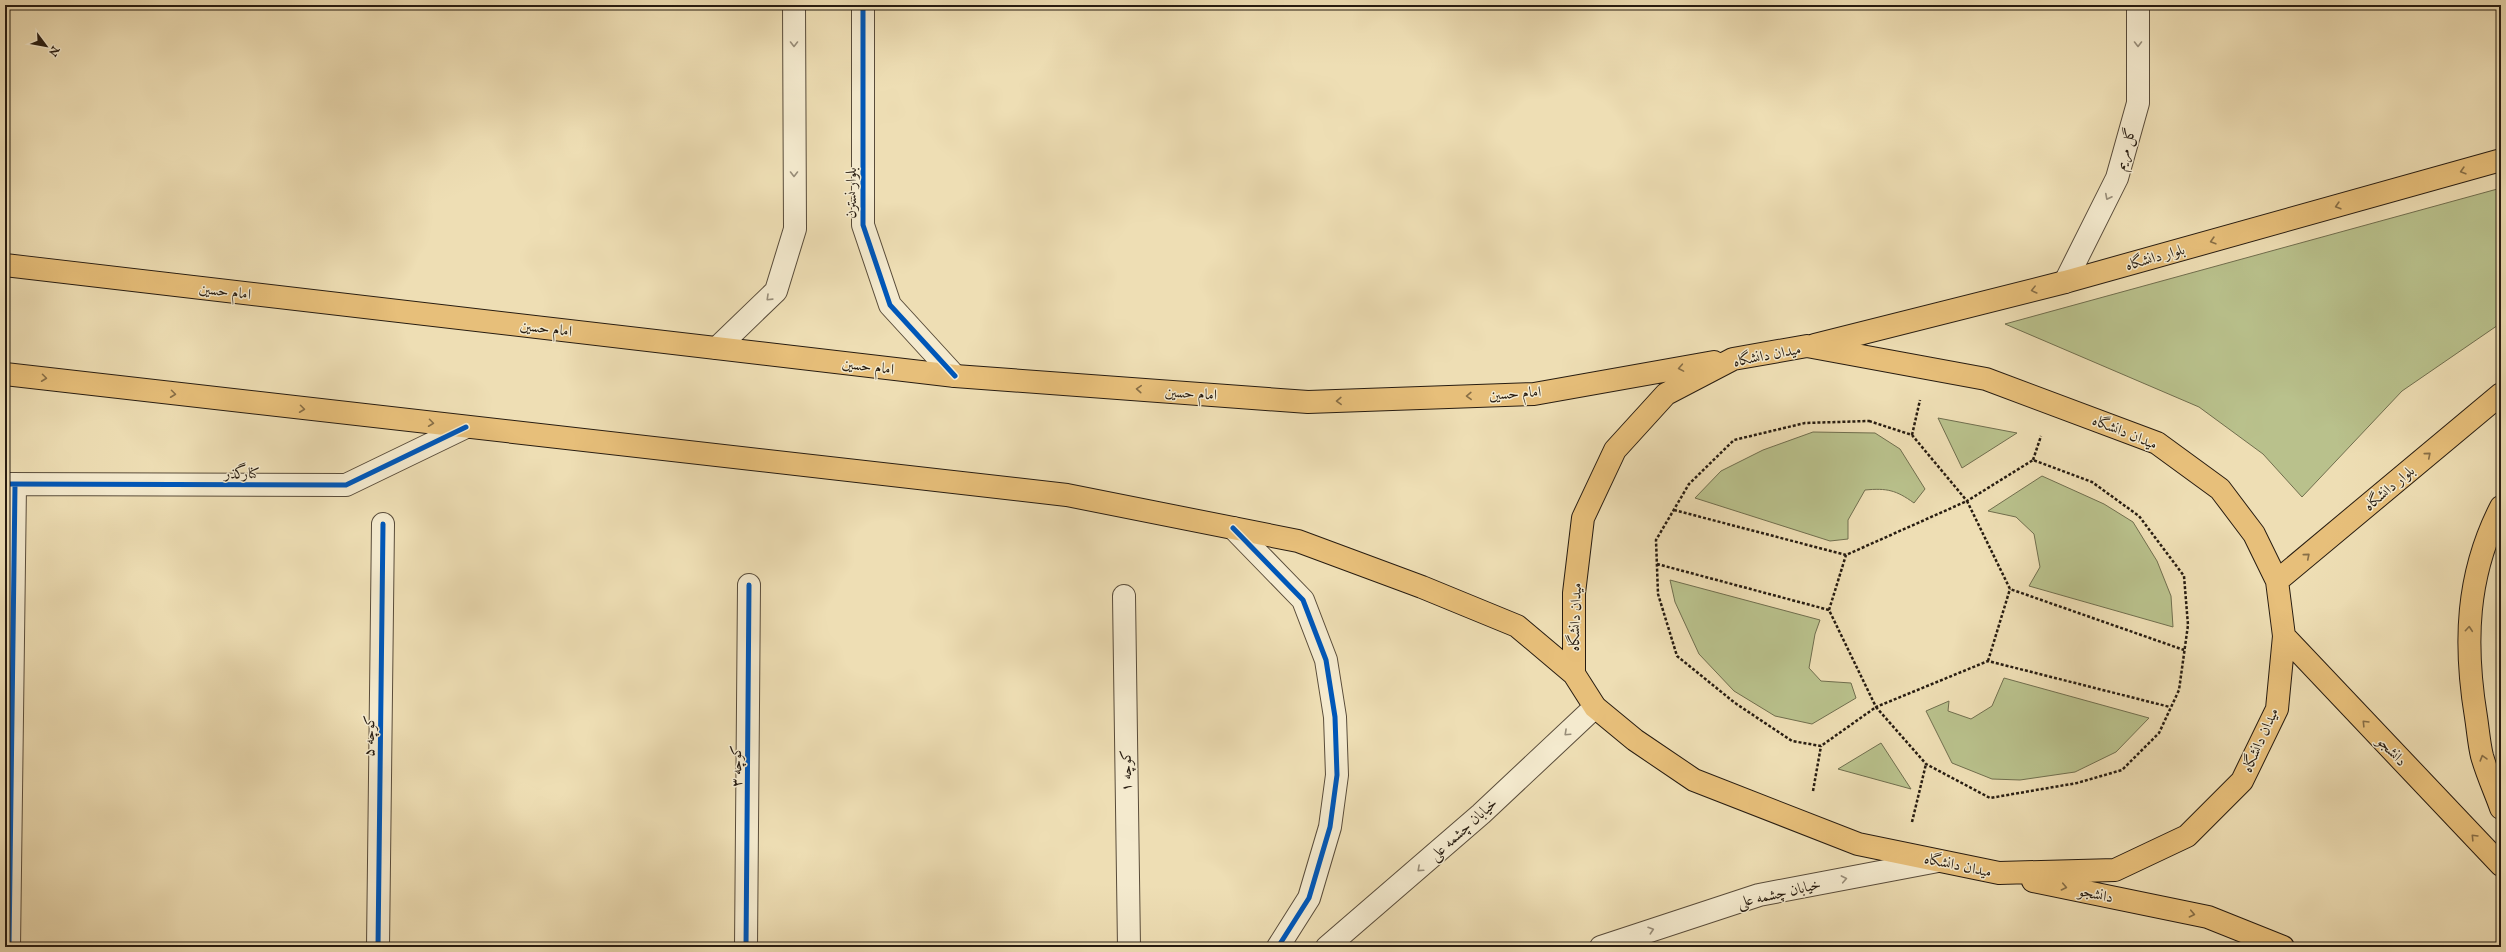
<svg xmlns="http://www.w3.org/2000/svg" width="2506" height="952" font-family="'IM FELL English',Amiri,serif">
  <rect width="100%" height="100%" fill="#eedeb4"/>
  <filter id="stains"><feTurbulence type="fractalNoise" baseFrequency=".005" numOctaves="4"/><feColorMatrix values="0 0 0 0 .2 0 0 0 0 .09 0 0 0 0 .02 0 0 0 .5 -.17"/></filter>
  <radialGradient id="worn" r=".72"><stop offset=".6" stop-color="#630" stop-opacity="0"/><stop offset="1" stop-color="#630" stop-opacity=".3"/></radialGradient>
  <path fill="#b9c18c" stroke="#706e4e" d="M2501 188V323L2402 391 2302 497 2263 454 2199 407 2005 324Z
    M1938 418 2017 433 1962 468Z
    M1813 432 1875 433 1900 449 1925 489 1914 503C1896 490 1887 488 1865 490L1848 520V539L1830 541 1695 498 1721 471 1763 450Z
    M2042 476 2104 504 2133 522 2157 561 2171 596 2173 627 2029 586 2040 567 2034 534 2016 517 1988 511Z
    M1670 580 1820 620 1815 634 1809 668 1821 681 1851 683 1856 698 1812 724 1775 716 1734 691 1699 654 1675 602Z
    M2004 678 2149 718 2116 752 2075 772 2020 780 1992 779 1952 763 1926 711 1949 701 1948 711 1971 719 1992 706Z
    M1881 743 1911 789 1838 769Z"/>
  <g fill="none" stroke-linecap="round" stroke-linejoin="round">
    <g stroke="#594c3a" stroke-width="24">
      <path id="minor" d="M863 5V225L890 305 955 376
        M2065 282 2117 178 2138 103V5
        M717 348 776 291 795 229 794 5
        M5 484 346 485 466 427
        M1233 528 1303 600 1326 660 1335 717 1337 775 1330 827 1309 898 1278 947
        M1124 596 1129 947
        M9 947 15 485
        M378 947 383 524
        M746 947 749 585
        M1327 947 1481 814 1595 707
        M1601 947 1759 895 1938 861"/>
    </g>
    <g stroke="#271c11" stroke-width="24">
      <path id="major" d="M5 265 955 376 1308 402 1534 394 1714 362
        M1815 345 2065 282 2501 160
        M1807 346 1986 379 2157 443 2220 489 2254 534 2277 581 2284 636 2277 709 2242 781 2187 836 2115 870 1999 873 1858 844 1694 780 1635 740 1595 707 1574 674V593L1583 518 1615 450 1666 394 1733 359Z
        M5 374 1067 495 1298 541 1422 587 1517 626 1574 674
        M2501 507C2466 575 2464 644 2476 717 2478 730 2479 744 2482 756 2487 774 2495 791 2501 808
        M2277 581 2501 394
        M2284 636 2501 865
        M2033 881 2208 917 2283 947"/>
    </g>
    <path stroke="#271c11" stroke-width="2.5" stroke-dasharray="3 2" stroke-linecap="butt" d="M1869 421 1912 435 1967 501 2033 460 2092 482 2139 516 2184 576 2188 625 2179 690 2159 733 2122 770 2077 783 1990 798 1926 764 1876 707 1821 746 1792 741 1735 703 1677 656 1658 594 1656 540 1689 484 1734 440 1805 423Z
      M1912 435 1920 400
      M2033 460 2041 436
      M1674 510 1846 555 1967 501 2010 589 2184 650
      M1657 564 1829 610 1876 707 1988 661 2170 707
      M1829 610 1846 555
      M1988 661 2010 589
      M1813 791 1821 746
      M1912 822 1926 764"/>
    <use href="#minor" stroke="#f4eace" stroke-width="22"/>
    <use href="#major" stroke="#e7bf7a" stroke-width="22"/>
    <g stroke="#f4eace" stroke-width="8">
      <path id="cycleway" d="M863 5V225L890 305 955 376
        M5 484 346 485 466 427
        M1233 528 1303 600 1326 660 1335 717 1337 775 1330 827 1309 898 1278 947
        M9 947 15 485
        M378 947 383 524
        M746 947 749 585"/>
    </g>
    <use href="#cycleway" stroke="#0057b8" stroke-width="5"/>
  </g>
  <defs><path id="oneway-chevron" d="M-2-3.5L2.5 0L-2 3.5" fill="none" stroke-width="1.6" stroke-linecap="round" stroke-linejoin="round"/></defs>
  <g stroke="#988d79">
    <use href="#oneway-chevron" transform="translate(794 44) rotate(90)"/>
    <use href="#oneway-chevron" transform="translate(2138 44) rotate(90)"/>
    <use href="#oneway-chevron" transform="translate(794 174) rotate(90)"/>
    <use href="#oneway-chevron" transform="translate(2108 197) rotate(117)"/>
    <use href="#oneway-chevron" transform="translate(769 298) rotate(136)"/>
    <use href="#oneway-chevron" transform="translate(1567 733) rotate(137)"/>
    <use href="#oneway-chevron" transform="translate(1420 869) rotate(138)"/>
    <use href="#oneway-chevron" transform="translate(1844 879) rotate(-11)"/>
    <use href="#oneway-chevron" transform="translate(1651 930) rotate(-18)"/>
  </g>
  <g stroke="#876e46">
    <use href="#oneway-chevron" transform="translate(2463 171) rotate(164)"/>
    <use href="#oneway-chevron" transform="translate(2338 206) rotate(164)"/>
    <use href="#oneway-chevron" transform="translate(2213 241) rotate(164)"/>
    <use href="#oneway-chevron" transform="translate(2034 290) rotate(166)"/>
    <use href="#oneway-chevron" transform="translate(1681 368) rotate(170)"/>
    <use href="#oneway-chevron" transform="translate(44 378) rotate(7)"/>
    <use href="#oneway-chevron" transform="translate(1139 389) rotate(-176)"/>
    <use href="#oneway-chevron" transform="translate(173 394) rotate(7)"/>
    <use href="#oneway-chevron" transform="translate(1469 396) rotate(178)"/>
    <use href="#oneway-chevron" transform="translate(1339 401) rotate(178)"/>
    <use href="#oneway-chevron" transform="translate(302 409) rotate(7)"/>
    <use href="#oneway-chevron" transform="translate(431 423) rotate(7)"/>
    <use href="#oneway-chevron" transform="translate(2428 455) rotate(-40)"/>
    <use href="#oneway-chevron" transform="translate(2307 556) rotate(-40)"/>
    <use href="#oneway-chevron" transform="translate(2469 629) rotate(-85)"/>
    <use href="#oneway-chevron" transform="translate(2365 723) rotate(-134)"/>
    <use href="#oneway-chevron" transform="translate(2483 758) rotate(-106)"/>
    <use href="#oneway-chevron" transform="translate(2474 837) rotate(-134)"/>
    <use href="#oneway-chevron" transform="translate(2064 887) rotate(12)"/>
    <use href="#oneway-chevron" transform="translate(2192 914) rotate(12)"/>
  </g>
  <g text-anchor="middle" stroke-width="3" stroke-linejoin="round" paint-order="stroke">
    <g font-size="15" fill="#271c11" stroke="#f4eace">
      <text transform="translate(2125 149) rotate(-75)" y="5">گل مریم</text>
      <text transform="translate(851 193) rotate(-90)" y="5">بلوار نسترن</text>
      <text transform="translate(2155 257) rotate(-16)" y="5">بلوار دانشگاه</text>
      <text transform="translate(225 291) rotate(7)" y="5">امام حسین</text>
      <text transform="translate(546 328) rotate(7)" y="5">امام حسین</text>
      <text transform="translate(1767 355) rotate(-11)" y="5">میدان دانشگاه</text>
      <text transform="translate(868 366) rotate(7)" y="5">امام حسین</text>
      <text transform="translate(1191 393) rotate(4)" y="5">امام حسین</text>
      <text transform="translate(1515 393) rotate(-4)" y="5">امام حسین</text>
      <text transform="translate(2125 432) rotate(22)" y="5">میدان دانشگاه</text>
      <text x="242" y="478">کنارگذر</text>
      <text transform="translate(2389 488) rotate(-40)" y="5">بلوار دانشگاه</text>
      <text transform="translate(1575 617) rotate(-88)" y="5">میدان دانشگاه</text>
      <text transform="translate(369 736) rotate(-89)" y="5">کوچه ۵</text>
      <text transform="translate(2260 740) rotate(-66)" y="5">میدان دانشگاه</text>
      <text transform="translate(2392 751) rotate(46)" y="5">دانشجو</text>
      <text transform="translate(736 766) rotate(-90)" y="5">کوچه ۳</text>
      <text transform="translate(1126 771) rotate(-91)" y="5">کوچه ۱</text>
      <text transform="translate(1463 829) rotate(-42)" y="5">خیابان چشمه علی</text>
      <text transform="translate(1958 865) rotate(12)" y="5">میدان دانشگاه</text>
      <text transform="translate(1779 893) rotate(-13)" y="5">خیابان چشمه علی</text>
      <text transform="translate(2096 894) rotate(12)" y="5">دانشجو</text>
    </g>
  </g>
  <rect width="2506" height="952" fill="none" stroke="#eedeb4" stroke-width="20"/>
  <rect x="6" y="6" width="2494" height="940" fill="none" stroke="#271c11" stroke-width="2"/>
  <rect x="10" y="10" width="2486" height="932" fill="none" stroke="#271c11"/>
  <g transform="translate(46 46) rotate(122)" stroke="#f4eace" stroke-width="3" paint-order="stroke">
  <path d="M0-3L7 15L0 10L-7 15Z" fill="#271c11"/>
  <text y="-6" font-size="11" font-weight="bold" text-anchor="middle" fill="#271c11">N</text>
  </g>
  <rect width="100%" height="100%" filter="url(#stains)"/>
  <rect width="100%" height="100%" fill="url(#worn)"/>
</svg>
